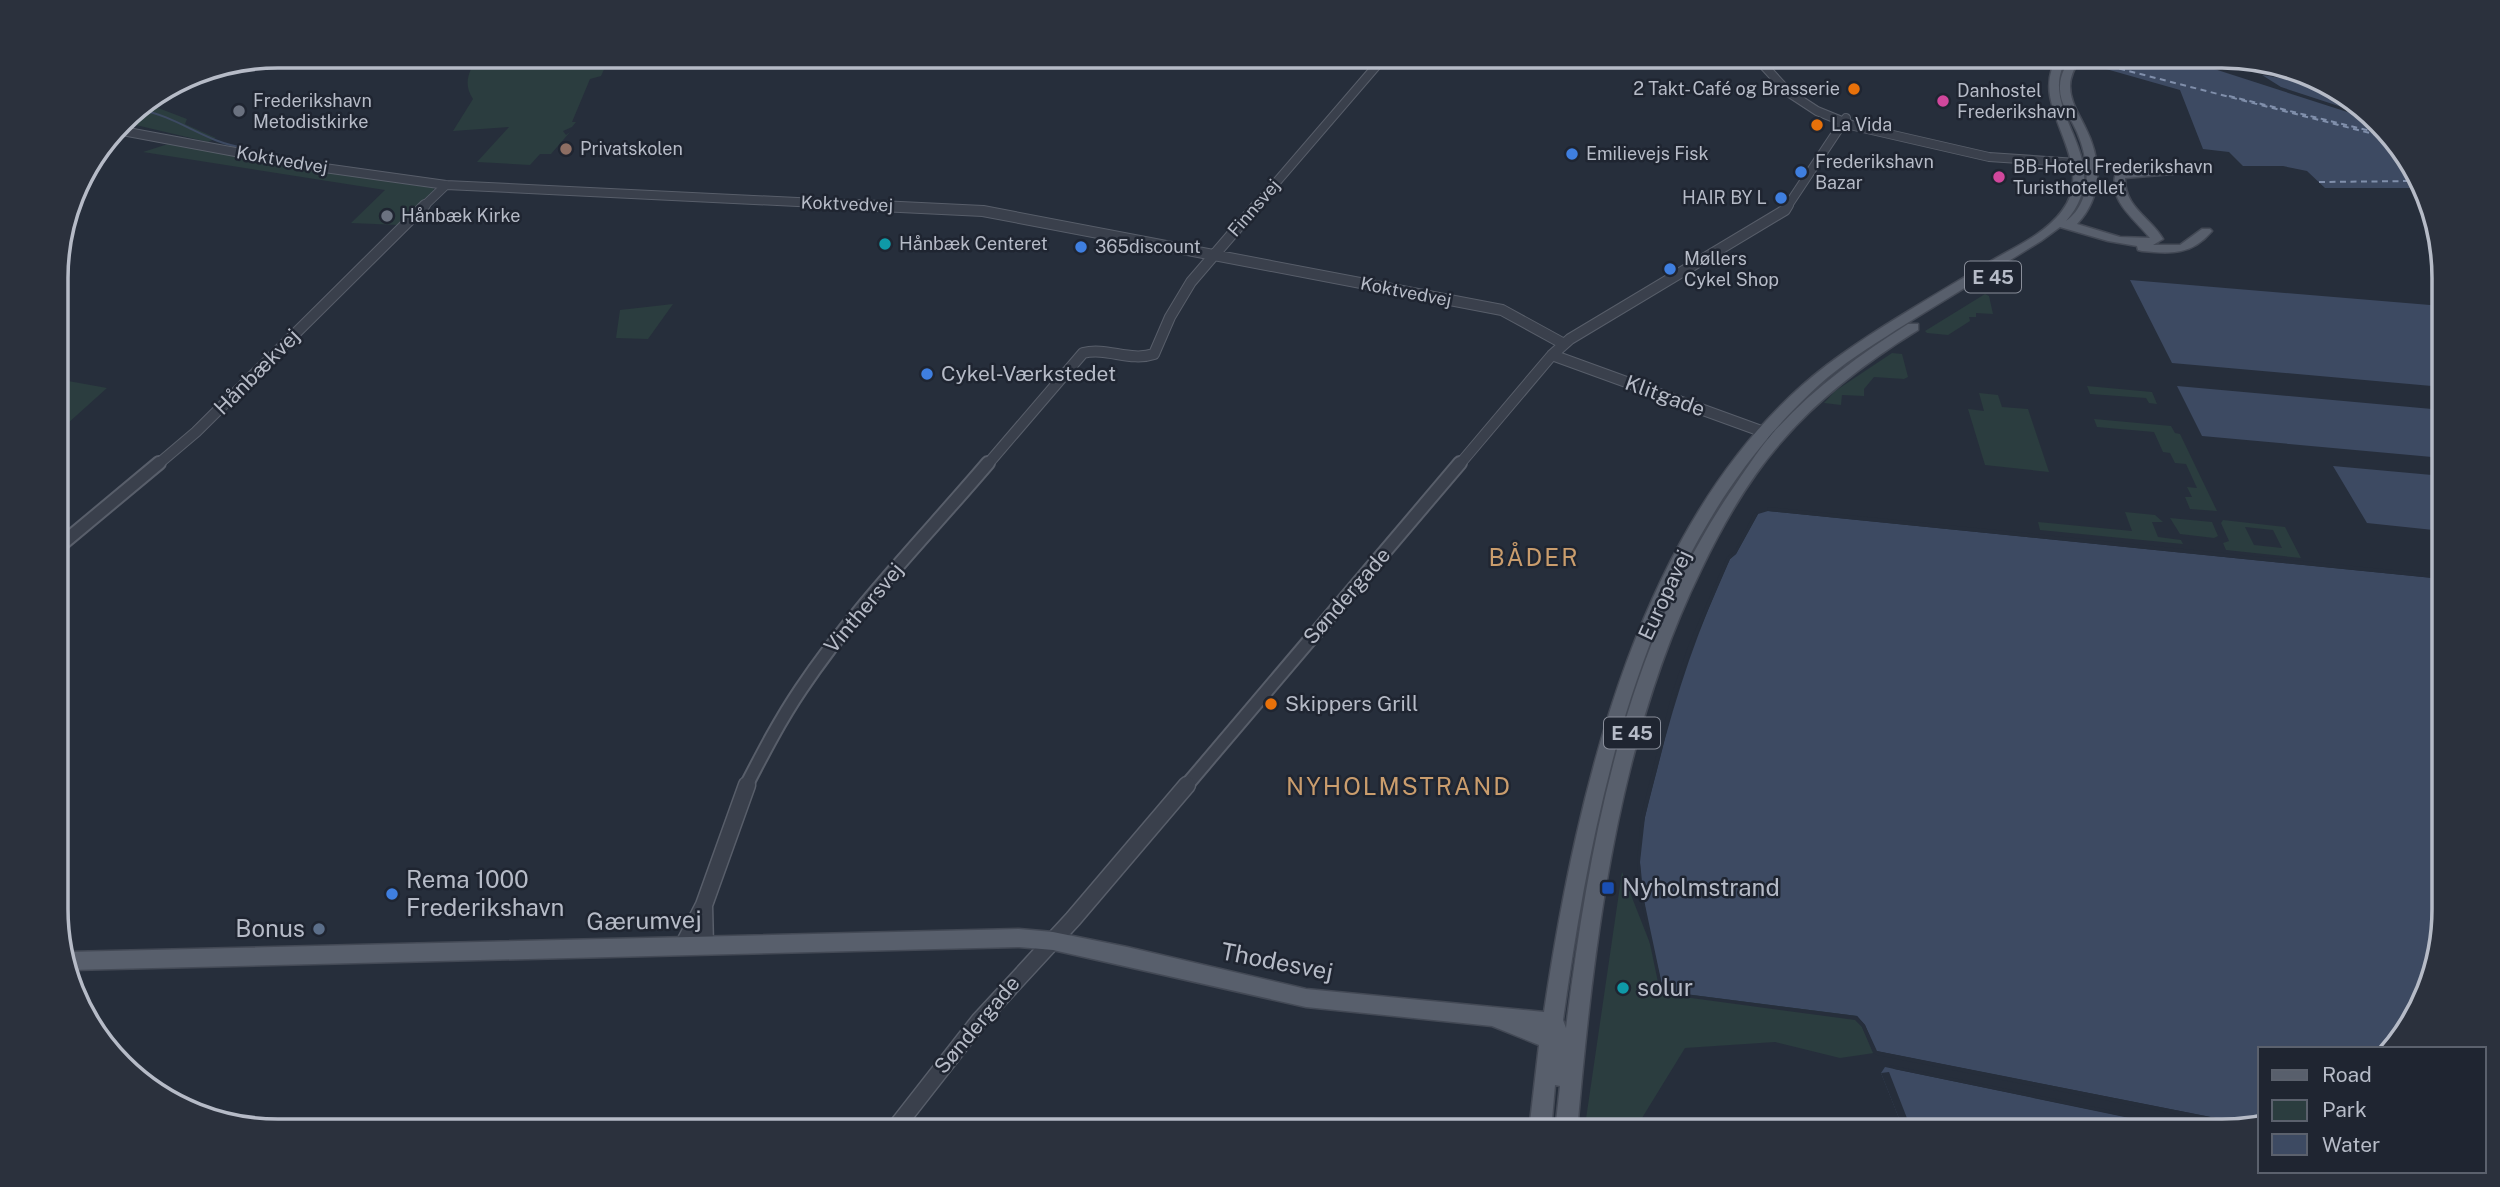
<svg xmlns="http://www.w3.org/2000/svg" width="2500" height="1187" font-family="'Public Sans',sans-serif">
  <rect width="100%" height="100%" fill="#262e3b"/>
  <path fill="#2b3d3f" fill-rule="evenodd" d="M478 56H610L601 76 590 79 572 122H576L572 127 563 131 566 135 570 132 551 154H540L530 165 477 162 509 127 453 131 473 99C462 83 470 70 478 56Z
    M139 106H153L187 119 185 124 216 138 208 142 123 122Z
    M168 144 305 169 433 188 434 190 398 225 351 223 385 190 143 152Z
    M1985 294 1989 296 1993 314 1976 313V317H1969L1970 321 1948 335 1927 333 1925 331Z
    M673 304 648 339 616 338 620 310Z
    M1892 353 1902 354 1908 377 1904 379 1874 377 1864 389V396L1842 395 1841 405 1824 403 1835 391Z
    M57 379 107 388 57 433Z
    M2087 386 2152 392 2157 404 2149 403 2146 398 2090 394Z
    M1979 393 1998 395 2002 407 2028 409 2049 472 1985 465 1968 409 1984 411Z
    M2094 419 2171 426 2175 433 2180 434 2217 511 2190 509 2185 497H2192L2187 487 2197 488 2186 464 2175 463 2170 453 2163 452 2154 432 2097 427Z
    M2125 512 2155 515 2163 522H2152L2158 537 2181 540 2183 544 2040 530 2038 522 2132 531Z
    M2170 518 2212 522 2218 536 2214 538 2180 534Z
    M2223 520 2285 527 2301 558 2226 550 2223 543 2229 541 2221 523ZM2245 527 2273 530 2282 548 2254 545Z
    M1622 872 1669 992 1857 1016 1874 1053 1840 1058 1775 1042 1685 1048 1634 1131H1599L1586 1119Z
    M1369 1117 1495 1131H1378Z"/>
  <path fill="#3d4a62" d="M2113 56H2174L2366 118 2398 143 2417 188H2325L2307 171 2283 166H2243L2229 152 2203 149 2180 90 2106 69Z
    M2262 75C2301 81 2325 87 2357 112L2281 87Z
    M2130 280 2442 306 2443 387 2172 363Z
    M2177 386 2443 410V458L2202 436Z
    M2333 466 2443 476V531L2367 523Z
    M1768 511 2443 579 2444 909 2427 994 2393 1049H2260V1122L2251 1125 1876 1051 1865 1025 1857 1016 1669 992 1662 985C1653 945 1642 905 1640 864 1639 833 1649 800 1657 770 1675 697 1698 628 1730 559L1736 554 1758 514Z
    M1885 1067 2192 1131H1904L1881 1073Z"/>
  <path fill="#262e3b" d="M1767 507 2443 575V579L1768 511Z
    M1755 512 1758 514 1736 554 1730 559 1693 645 1676 694 1645 817 1640 862 1644 900 1662 985 1669 992 1857 1016 1865 1025 1877 1051 2251 1125 2245 1128 1877 1055 1873 1053 1862 1027 1855 1020 1669 995 1659 987 1641 901 1637 862 1641 816 1672 693 1689 644 1727 557 1734 552Z
    M1889 1065 2193 1127 2195 1131 1894 1069Z
    M1889 1072 1912 1131H1904L1881 1073Z"/>
  <g fill="none" stroke-linecap="round" stroke-linejoin="round">
    <path stroke="#3d4a62" stroke-width="2" d="M140 110C178 116 207 144 246 148"/>
    <path stroke="#808fab" stroke-width="2" stroke-dasharray="6 4.5" stroke-linecap="butt" d="M2109 66 2393 139
      M2229 96 2387 135
      M2319 182 2414 181"/>
    <g stroke="#585e6a" stroke-width="10">
      <path id="minor-far3" d="M1755 56 1788 92 1817 111 1854 126 1989 157 2092 164
        M117 130 310 166 446 185 899 207
        M423 207 446 185
        M1255 207 1385 56
        M1787 207 1846 118"/>
    </g>
    <g stroke="#585e6a" stroke-width="12">
      <path id="minor-far2" d="M859 205 983 211 1502 310 1564 344
        M1552 355 1772 435
        M157 465 196 432 425 205
        M987 465 1083 353C1107 347 1130 362 1154 354L1170 317 1191 282 1257 205
        M1459 465 1552 355 1570 339 1785 210 1788 205"/>
    </g>
    <g stroke="#585e6a" stroke-width="16">
      <path id="minor-far1" d="M57 548 159 463
        M746 786C763 753 780 720 801 689 855 608 925 537 988 463
        M1186 786 1460 463"/>
    </g>
    <g stroke="#585e6a" stroke-width="19">
      <path id="minor" d="M704 905 705 946
        M683 946 704 905 747 785
        M893 1131 979 1021 1073 919 1187 785"/>
    </g>
    <g stroke="#434955" stroke-width="3">
      <path id="major" d="M2059 56H2069C2030 109 2121 159 2066 221 2094 201 2089 160 2077 132 2070 116 2059 103 2060 86 2060 75 2066 65 2072 56H2082C2076 65 2070 75 2070 86 2070 102 2079 114 2085 127 2102 160 2103 197 2077 224L2120 237 2150 238C2135 219 2107 200 2116 173L2204 166 2210 169 2208 171 2125 178C2124 207 2150 217 2163 239L2153 245H2180L2202 229H2210L2212 231C2192 255 2171 254 2142 251L2138 250 2137 246 2108 241 2060 227 2041 241C1993 271 1944 300 1896 330 1870 347 1842 364 1819 385 1645 542 1594 799 1563 1020L1566 1028C1589 844 1624 651 1729 494 1743 474 1756 453 1772 434 1811 390 1859 355 1908 324H1918V330C1868 361 1821 396 1783 440 1749 478 1723 524 1701 570 1616 744 1594 940 1577 1131H1555L1560 1086 1555 1085 1551 1131H1529L1539 1045 1492 1026 1306 1007 1053 950 1019 947 71 970 64 953 68 952 1019 929 1053 932 1127 947 1306 989 1544 1012C1577 791 1640 508 1827 365 1879 326 1936 295 1991 261 2015 247 2045 234 2062 211 2101 160 2023 105 2059 56Z"/>
    </g>
    <use href="#minor-far3" stroke="#3a404c" stroke-width="8"/>
    <use href="#minor-far2" stroke="#3a404c" stroke-width="10"/>
    <use href="#minor-far1" stroke="#3a404c" stroke-width="12"/>
    <use href="#minor" stroke="#3a404c" stroke-width="16"/>
    <use href="#major" fill="#585f6c" fill-rule="evenodd"/>
  </g>
  <g fill="#e8710a" stroke="#1f2531" stroke-width="2.5">
    <circle cx="1854" cy="89" r="7"/>
    <circle cx="1817" cy="125" r="7"/>
    <circle cx="1271" cy="704" r="7"/>
  </g>
  <g fill="#d1479c" stroke="#1f2531" stroke-width="2.5">
    <circle cx="1943" cy="101" r="7"/>
    <circle cx="1999" cy="177" r="7"/>
  </g>
  <g fill="#6b7280" stroke="#1f2531" stroke-width="2.5">
    <circle cx="239" cy="111" r="7"/>
    <circle cx="387" cy="216" r="7"/>
  </g>
  <circle fill="#8d6e63" stroke="#1f2531" stroke-width="2.5" cx="566" cy="149" r="7"/>
  <g fill="#3f7fe0" stroke="#1f2531" stroke-width="2.5">
    <circle cx="1572" cy="154" r="7"/>
    <circle cx="1801" cy="172" r="7"/>
    <circle cx="1781" cy="198" r="7"/>
    <circle cx="1081" cy="247" r="7"/>
    <circle cx="1670" cy="269" r="7"/>
    <circle cx="927" cy="374" r="7"/>
    <circle cx="392" cy="894" r="7"/>
  </g>
  <g fill="#0f9aa8" stroke="#1f2531" stroke-width="2.5">
    <circle cx="885" cy="244" r="7"/>
    <circle cx="1623" cy="988" r="7"/>
  </g>
  <rect fill="#1a4fb4" stroke="#1f2531" stroke-width="2.5" x="1601" y="881" width="14" height="14" rx="3.5"/>
  <circle fill="#5c6f8a" stroke="#1f2531" stroke-width="2.5" cx="319" cy="929" r="7"/>
  <g text-anchor="middle" stroke-width="5" stroke-linejoin="round" paint-order="stroke">
    <g font-size="18" fill="#b6bbc7" stroke="#1f2531" text-anchor="start">
      <text x="1840" y="95" text-anchor="end">2 Takt- Café og Brasserie</text>
      <text x="1957" y="97">Danhostel<tspan x="1957" dy="21">Frederikshavn</tspan></text>
      <text x="253" y="107">Frederikshavn<tspan x="253" dy="21">Metodistkirke</tspan></text>
      <text x="1831" y="131">La Vida</text>
      <text x="580" y="155">Privatskolen</text>
      <text x="1586" y="160">Emilievejs Fisk</text>
      <text x="1815" y="168">Frederikshavn<tspan x="1815" dy="21">Bazar</tspan></text>
      <text x="2013" y="173">BB-Hotel Frederikshavn<tspan x="2013" dy="21">Turisthotellet</tspan></text>
      <text x="1767" y="204" text-anchor="end">HAIR BY L</text>
      <text x="401" y="222">Hånbæk Kirke</text>
      <text x="899" y="250">Hånbæk Centeret</text>
      <text x="1095" y="253">365discount</text>
      <text x="1684" y="265">Møllers<tspan x="1684" dy="21">Cykel Shop</tspan></text>
    </g>
    <g font-size="18" fill="#b6bbc7" stroke="#1f2531">
      <text transform="translate(282 160) rotate(10)" y="6">Koktvedvej</text>
      <text transform="translate(847 204) rotate(2)" y="6">Koktvedvej</text>
      <text transform="translate(1254 208) rotate(-49)" y="6">Finnsvej</text>
      <text transform="translate(1406 292) rotate(11)" y="6">Koktvedvej</text>
    </g>
    <g fill="#1f2531" stroke="#898e9a" stroke-width="2">
      <rect x="1965" y="261.5" width="56" height="31" rx="5"/>
      <rect x="1604" y="717.5" width="56" height="31" rx="5"/>
    </g>
    <g font-size="19" font-weight="bold" fill="#b6bbc7">
      <text x="1993" y="284">E 45</text>
      <text x="1632" y="740">E 45</text>
    </g>
    <g font-size="21" fill="#b6bbc7" stroke="#1f2531">
      <text transform="translate(257 372) rotate(-45)" y="7">Hånbækvej</text>
      <text transform="translate(1665 396) rotate(20)" y="7">Klitgade</text>
      <text transform="translate(1665 595) rotate(-65)" y="7">Europavej</text>
      <text transform="translate(1347 596) rotate(-49)" y="7">Søndergade</text>
      <text transform="translate(864 608) rotate(-50)" y="7">Vinthersvej</text>
      <text transform="translate(977 1025) rotate(-50)" y="7">Søndergade</text>
    </g>
    <g font-size="21" fill="#b6bbc7" stroke="#1f2531" text-anchor="start">
      <text x="941" y="381">Cykel-Værkstedet</text>
      <text x="1285" y="711">Skippers Grill</text>
    </g>
    <g font-size="24" letter-spacing="2" fill="#ca9d6d" stroke="#1f2531">
      <text x="1534" y="566">BÅDER</text>
      <text x="1399" y="795">NYHOLMSTRAND</text>
    </g>
    <g font-size="24" fill="#b6bbc7" stroke="#1f2531" text-anchor="start">
      <text x="406" y="888">Rema 1000<tspan x="406" dy="28">Frederikshavn</tspan></text>
      <text x="1622" y="896">Nyholmstrand</text>
      <text x="305" y="937" text-anchor="end">Bonus</text>
      <text x="1637" y="996">solur</text>
    </g>
    <g font-size="24" fill="#b6bbc7" stroke="#1f2531">
      <text transform="translate(644 921) rotate(-1)" y="8">Gærumvej</text>
      <text transform="translate(1277 962) rotate(11)" y="8">Thodesvej</text>
    </g>
  </g>
  <path d="M0 0H2500V1187H0ZM278 68H2222A210 210 0 0 1 2432 278V909A210 210 0 0 1 2222 1119H278A210 210 0 0 1 68 909V278A210 210 0 0 1 278 68Z" fill="#2b313d" fill-rule="evenodd"/>
  <path fill="none" stroke="#b6bbc7" stroke-width="3.5" d="M278 68H2222A210 210 0 0 1 2432 278V909A210 210 0 0 1 2222 1119H278A210 210 0 0 1 68 909V278A210 210 0 0 1 278 68Z"/>
  <rect x="2258" y="1047" width="228" height="126" fill="#1f2531" stroke="#5b616d" stroke-width="2"/>
  <rect x="2272" y="1070" width="35" height="10" fill="#585f6c" stroke="#5b616d" stroke-width="2"/>
  <text x="2322" y="1082" font-size="21" fill="#b6bbc7">Road</text>
  <rect x="2272" y="1100" width="35" height="21" fill="#2b3d3f" stroke="#5b616d" stroke-width="2"/>
  <text x="2322" y="1117" font-size="21" fill="#b6bbc7">Park</text>
  <rect x="2272" y="1134" width="35" height="21" fill="#3d4a62" stroke="#5b616d" stroke-width="2"/>
  <text x="2322" y="1152" font-size="21" fill="#b6bbc7">Water</text>
</svg>
